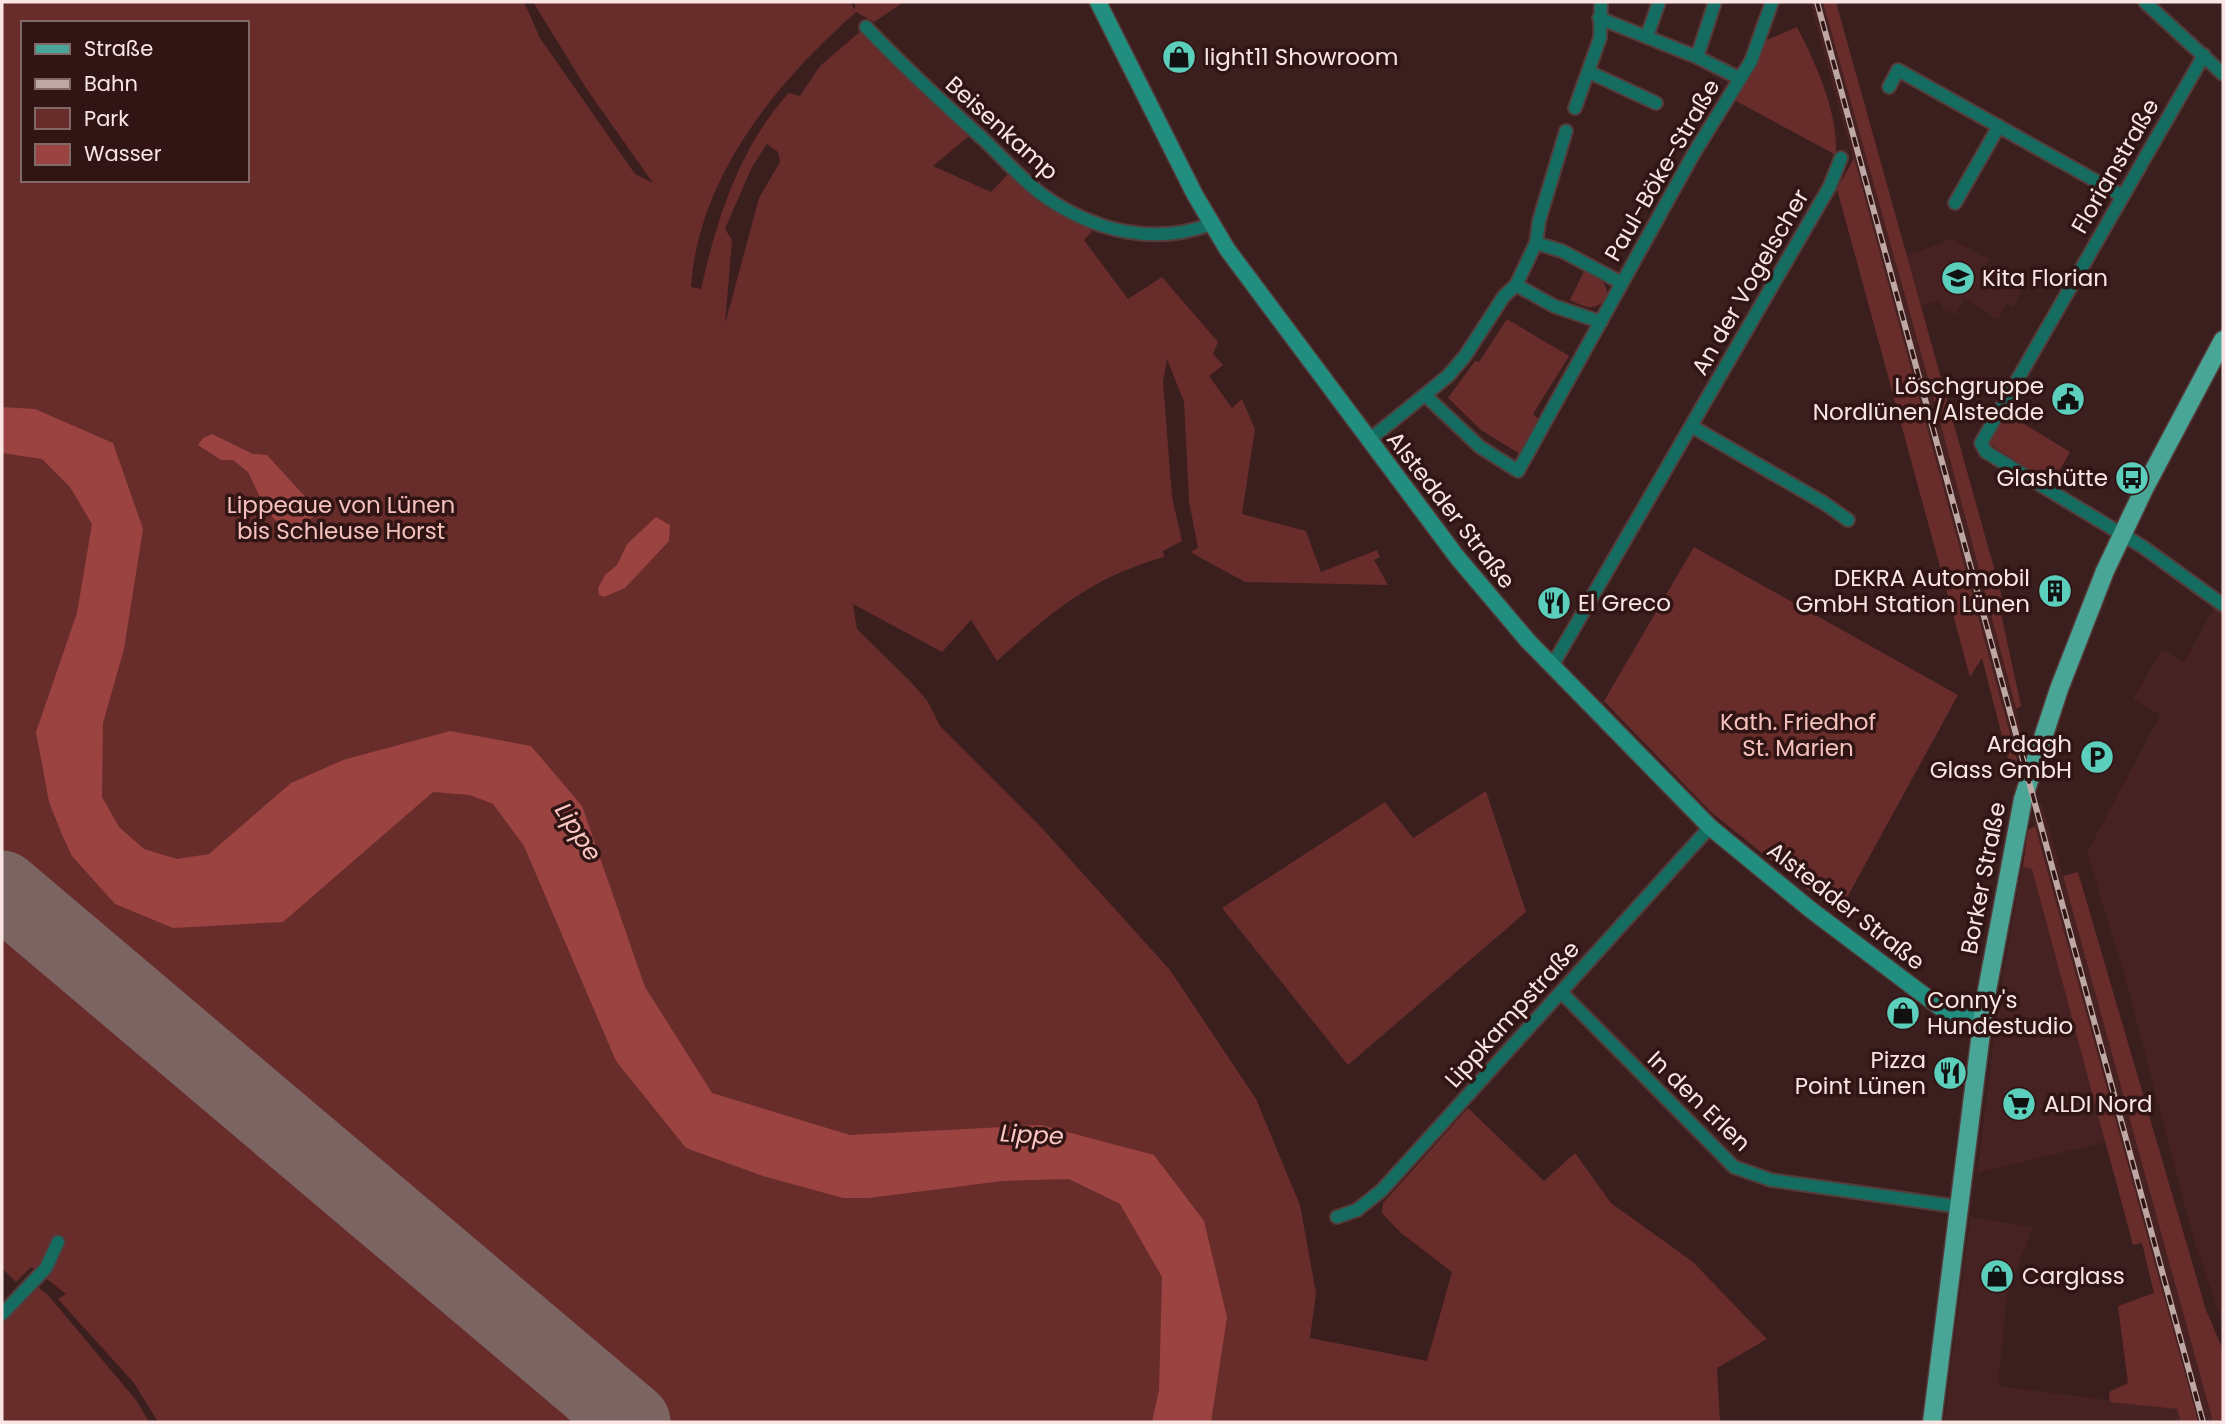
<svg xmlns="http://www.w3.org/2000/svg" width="2225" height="1424" font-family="Poppins,sans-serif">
  <rect width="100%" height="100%" fill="#3a1f1e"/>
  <path fill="#462322" d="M1810 2H1823L1939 418 2025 744 2017 760Z
    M1951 239 1989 259 1985 268 2023 288 2013 307 2006 304 1998 320 1964 299 1956 314 1943 310 1940 300 1921 306 1906 256Z
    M2215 606 2223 612V1326L2194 1241 2125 977 2087 853 2160 715 2133 699 2162 649 2184 662Z
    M2041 801 2063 876 2213 1422H2198L2033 821Z
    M2022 867 2032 869 2106 1142 1977 1173 1999 998Z
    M1970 1217 2033 1227 2007 1295 1998 1386 2177 1409 2181 1422H1944Z"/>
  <path fill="#682c2b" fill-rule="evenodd" d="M2 2H524L540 38 635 174 653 183 586 88 533 2H850L855 10V2H904L874 22 856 12C776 83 699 175 691 287L701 289C717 219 739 147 789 93L800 96 820 66 862 30 969 136 933 166 991 192 1009 173 1048 209 1093 230 1084 240 1128 299 1162 277 1218 342 1213 354 1223 365 1209 376 1232 408 1242 399 1255 429 1242 514 1306 531 1321 572 1377 550 1380 557 1374 560 1388 585 1245 582 1190 552 1198 548 1189 501 1184 402 1167 359 1163 381 1172 497 1182 541 1163 551 1164 557C1090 578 1053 611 997 661L971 620 942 652 853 604 857 629 912 683 928 702 940 726 1040 826 1170 970 1256 1099 1300 1205 1316 1293 1310 1338 1427 1361 1452 1272 1401 1233 1382 1213 1383 1203 1468 1108 1544 1181 1575 1153 1611 1203 1693 1262 1767 1339 1717 1368 1720 1422H158L134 1383 58 1299 66 1294 31 1267 16 1282 2 1268ZM23 23H247V180H23ZM767 144 778 152 780 162 759 198 725 324 732 240 725 229 752 167Z
    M1823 2H1836L2001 593 2002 618 2021 706 2016 709 1939 418Z
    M1797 27C1817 66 1838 112 1836 155L1736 101 1754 68 1762 42Z
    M1854 158 2017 760 2013 779 1982 658 1970 677 1837 189Z
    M1585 269C1598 275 1606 281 1608 297 1595 312 1586 308 1570 300Z
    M1507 319 1569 356 1533 414 1540 420 1520 454 1481 430 1448 398 1475 361 1479 362Z
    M2006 413 2070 452 2052 484 1988 443Z
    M1694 547 1958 695 1838 914 1711 812 1604 701Z
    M1486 791 1526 912 1348 1065 1222 908 1385 802 1413 838Z
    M2035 826 2195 1410 2198 1422H2181L2177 1409 2110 1402 2109 1392 2128 1383 2118 1306 2154 1293 2142 1243 2133 1245 2032 869 2023 867 2028 830Z
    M2078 872 2206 1310 2223 1350V1422H2213L2063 876Z
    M37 1286 48 1295 136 1400 149 1422H2V1324Z"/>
  <path fill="#9a4341" d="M2 407 35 409 113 443 143 529 124 649 103 723 102 797 119 827 144 849 177 859 209 854 291 783 343 760 450 731 531 746 582 806 645 987 712 1093 850 1135 1041 1125 1154 1155 1204 1221 1227 1317 1211 1422H1152L1159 1390 1162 1277 1120 1204 1069 1179 1002 1181 869 1198H843L763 1176 686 1148 616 1061 524 846 493 804 470 795 433 792 283 922 173 928 115 904 72 856 63 837 49 802 36 732 77 613 92 524 70 487 42 459 2 453Z
    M212 434 253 454 267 455 310 502 313 517 295 531 282 526 267 512 248 472 233 460H221L198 445 203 438Z
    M656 517 670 525 669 541 625 588 604 597 599 595 598 588 605 575 617 565 627 544Z"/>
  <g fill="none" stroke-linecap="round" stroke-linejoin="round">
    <path stroke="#7c6462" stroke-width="77" d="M2 889 632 1422"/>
    <g stroke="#553b3a" stroke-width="16">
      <path id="street" d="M2145 2 2223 74
        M1599 18 1697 57 1739 78
        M866 27C903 66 942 102 982 138 1002 157 1022 180 1044 196 1094 231 1154 246 1211 224
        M1647 36 1659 2
        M2204 55 1981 443 1986 452 2143 547 2223 605
        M1697 57 1715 2
        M1589 72 1656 103
        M1889 87 1898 70 2121 195
        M1575 108 1600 38 1601 2
        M1955 203 1999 126
        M1536 243 1562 251 1622 283
        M1516 285 1554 306 1601 322
        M1426 396 1480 447 1518 471 1694 153 1751 61 1772 2
        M1691 426 1824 503 1848 520
        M1369 440 1448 376 1465 356 1504 296 1516 285 1536 243 1539 221 1566 131
        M1552 666 1830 186 1841 158
        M1561 992 1734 1167 1771 1180 1961 1207
        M1337 1217 1357 1210 1382 1190 1710 827
        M2 1314 46 1268 58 1242"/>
    </g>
    <g stroke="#553b3a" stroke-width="19">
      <path id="secondary" d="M1098 2 1195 195 1227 249 1457 557 1528 641 1710 827 1811 910 1941 1008 1954 1015 1983 1018"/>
    </g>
    <g stroke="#553b3a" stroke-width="21">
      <path id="primary" d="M1932 1422 1985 1001 2023 799 2059 689 2105 571 2145 487 2223 340"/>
    </g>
    <use href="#street" stroke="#156c60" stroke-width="12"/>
    <use href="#secondary" stroke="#218e7f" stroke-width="16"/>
    <use href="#primary" stroke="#49a596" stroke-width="18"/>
    <g stroke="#bda8a6" stroke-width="6">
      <path id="rail" d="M1817 2 2203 1422"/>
    </g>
    <use href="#rail" stroke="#301514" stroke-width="3.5" stroke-dasharray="10" stroke-linecap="butt"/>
  </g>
  <defs>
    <g id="shop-disc" transform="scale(1.75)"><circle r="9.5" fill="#5bcebc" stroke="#301514"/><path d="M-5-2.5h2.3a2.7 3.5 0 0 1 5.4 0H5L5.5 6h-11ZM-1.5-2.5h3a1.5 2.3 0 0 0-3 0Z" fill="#111"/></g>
    <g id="school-disc" transform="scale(1.75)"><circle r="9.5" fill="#5bcebc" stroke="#301514"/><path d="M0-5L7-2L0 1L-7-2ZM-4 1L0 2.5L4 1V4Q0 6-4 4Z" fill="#111"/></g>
    <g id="civic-disc" transform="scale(1.75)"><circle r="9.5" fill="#5bcebc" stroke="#301514"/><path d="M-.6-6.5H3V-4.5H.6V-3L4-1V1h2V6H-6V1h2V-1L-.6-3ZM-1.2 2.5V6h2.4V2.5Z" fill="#111"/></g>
    <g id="bus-disc" transform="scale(1.75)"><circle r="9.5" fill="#5bcebc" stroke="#301514"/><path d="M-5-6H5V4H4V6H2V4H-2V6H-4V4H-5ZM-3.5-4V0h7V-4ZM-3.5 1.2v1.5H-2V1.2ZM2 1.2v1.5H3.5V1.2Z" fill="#111"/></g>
    <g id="building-disc" transform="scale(1.75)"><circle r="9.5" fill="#5bcebc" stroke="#301514"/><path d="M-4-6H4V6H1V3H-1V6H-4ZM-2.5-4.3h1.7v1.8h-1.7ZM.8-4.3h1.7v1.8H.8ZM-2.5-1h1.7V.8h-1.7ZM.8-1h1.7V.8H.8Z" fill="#111"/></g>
    <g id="restaurant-disc" transform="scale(1.75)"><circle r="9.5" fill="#5bcebc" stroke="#301514"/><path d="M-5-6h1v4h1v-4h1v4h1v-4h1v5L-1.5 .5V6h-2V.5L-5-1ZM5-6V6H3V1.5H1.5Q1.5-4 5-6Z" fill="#111"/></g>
    <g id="parking-disc" transform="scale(1.75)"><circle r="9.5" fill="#5bcebc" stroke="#301514"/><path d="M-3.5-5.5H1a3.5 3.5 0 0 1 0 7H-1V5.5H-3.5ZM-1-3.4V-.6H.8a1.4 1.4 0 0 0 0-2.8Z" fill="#111"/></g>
    <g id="supermarket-disc" transform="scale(1.75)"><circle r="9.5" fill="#5bcebc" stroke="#301514"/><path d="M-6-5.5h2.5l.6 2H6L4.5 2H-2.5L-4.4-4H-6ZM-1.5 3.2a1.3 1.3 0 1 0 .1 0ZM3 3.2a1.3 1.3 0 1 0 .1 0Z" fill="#111"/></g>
  </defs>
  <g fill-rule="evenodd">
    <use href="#shop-disc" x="1179" y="57"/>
    <use href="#school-disc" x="1958" y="278"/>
    <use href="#civic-disc" x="2068" y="399"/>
    <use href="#bus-disc" x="2132" y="478"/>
    <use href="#building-disc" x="2055" y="591"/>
    <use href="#restaurant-disc" x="1554" y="603"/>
    <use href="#parking-disc" x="2097" y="757"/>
    <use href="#shop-disc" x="1903" y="1013"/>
    <use href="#restaurant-disc" x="1950" y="1073"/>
    <use href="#supermarket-disc" x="2019" y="1104"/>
    <use href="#shop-disc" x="1997" y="1276"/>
  </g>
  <g text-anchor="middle" stroke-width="7" stroke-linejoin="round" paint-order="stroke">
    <g font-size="23" fill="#f9e6e4" stroke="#301514" text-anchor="start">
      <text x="1204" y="65">light11 Showroom</text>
      <text x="1982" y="286">Kita Florian</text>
      <text x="2044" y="394" text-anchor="end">Löschgruppe<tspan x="2044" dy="26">Nordlünen/Alstedde</tspan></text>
      <text x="2108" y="486" text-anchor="end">Glashütte</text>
      <text x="2030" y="586" text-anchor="end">DEKRA Automobil<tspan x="2030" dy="26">GmbH Station Lünen</tspan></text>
      <text x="1578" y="611">El Greco</text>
      <text x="2072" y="752" text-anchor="end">Ardagh<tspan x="2072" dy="26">Glass GmbH</tspan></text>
      <text x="1927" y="1008">Conny's<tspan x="1927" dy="26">Hundestudio</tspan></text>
      <text x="1926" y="1068" text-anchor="end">Pizza<tspan x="1926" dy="26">Point Lünen</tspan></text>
      <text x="2044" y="1112">ALDI Nord</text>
      <text x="2022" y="1284">Carglass</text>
    </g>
    <g font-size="23" fill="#f9e6e4" stroke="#301514">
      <text transform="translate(1002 128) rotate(42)" y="8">Beisenkamp</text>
      <text transform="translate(2115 166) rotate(-60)" y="8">Florianstraße</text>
      <text transform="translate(1662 170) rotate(-60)" y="8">Paul-Böke-Straße</text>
      <text transform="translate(1750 282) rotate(-60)" y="8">An der Vogelscher</text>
      <text transform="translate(1451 510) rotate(52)" y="8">Alstedder Straße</text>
      <text transform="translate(1983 878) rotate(-79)" y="8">Borker Straße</text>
      <text transform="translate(1846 906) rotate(38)" y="8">Alstedder Straße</text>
      <text transform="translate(1512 1014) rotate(-48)" y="8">Lippkampstraße</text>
      <text transform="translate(1699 1101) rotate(44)" y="8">In den Erlen</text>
    </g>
    <g font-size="23" fill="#f4c1bd" stroke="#301514">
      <text x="341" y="513">Lippeaue von Lünen<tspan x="341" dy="26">bis Schleuse Horst</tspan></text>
      <text x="1798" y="730">Kath. Friedhof<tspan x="1798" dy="26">St. Marien</tspan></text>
    </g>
    <g font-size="24" font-style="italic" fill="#fbc8c4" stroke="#301514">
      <text transform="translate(578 832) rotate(57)" y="8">Lippe</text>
      <text transform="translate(1032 1135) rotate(3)" y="8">Lippe</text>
    </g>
  </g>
  <rect width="2225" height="1424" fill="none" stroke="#f9e6e4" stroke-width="7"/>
  <rect x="21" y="21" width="228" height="161" fill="#301514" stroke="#806967" stroke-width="2"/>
  <rect x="35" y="44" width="35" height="10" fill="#49a596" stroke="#806967" stroke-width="2"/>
  <text x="84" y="56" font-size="21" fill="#f9e6e4">Straße</text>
  <rect x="35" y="79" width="35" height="10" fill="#bda8a6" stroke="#806967" stroke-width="2"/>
  <text x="84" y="91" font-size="21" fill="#f9e6e4">Bahn</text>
  <rect x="35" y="108" width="35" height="21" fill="#682c2b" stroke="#806967" stroke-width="2"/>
  <text x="84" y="126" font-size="21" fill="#f9e6e4">Park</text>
  <rect x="35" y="144" width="35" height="21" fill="#9a4341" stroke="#806967" stroke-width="2"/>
  <text x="84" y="161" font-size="21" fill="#f9e6e4">Wasser</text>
</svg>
